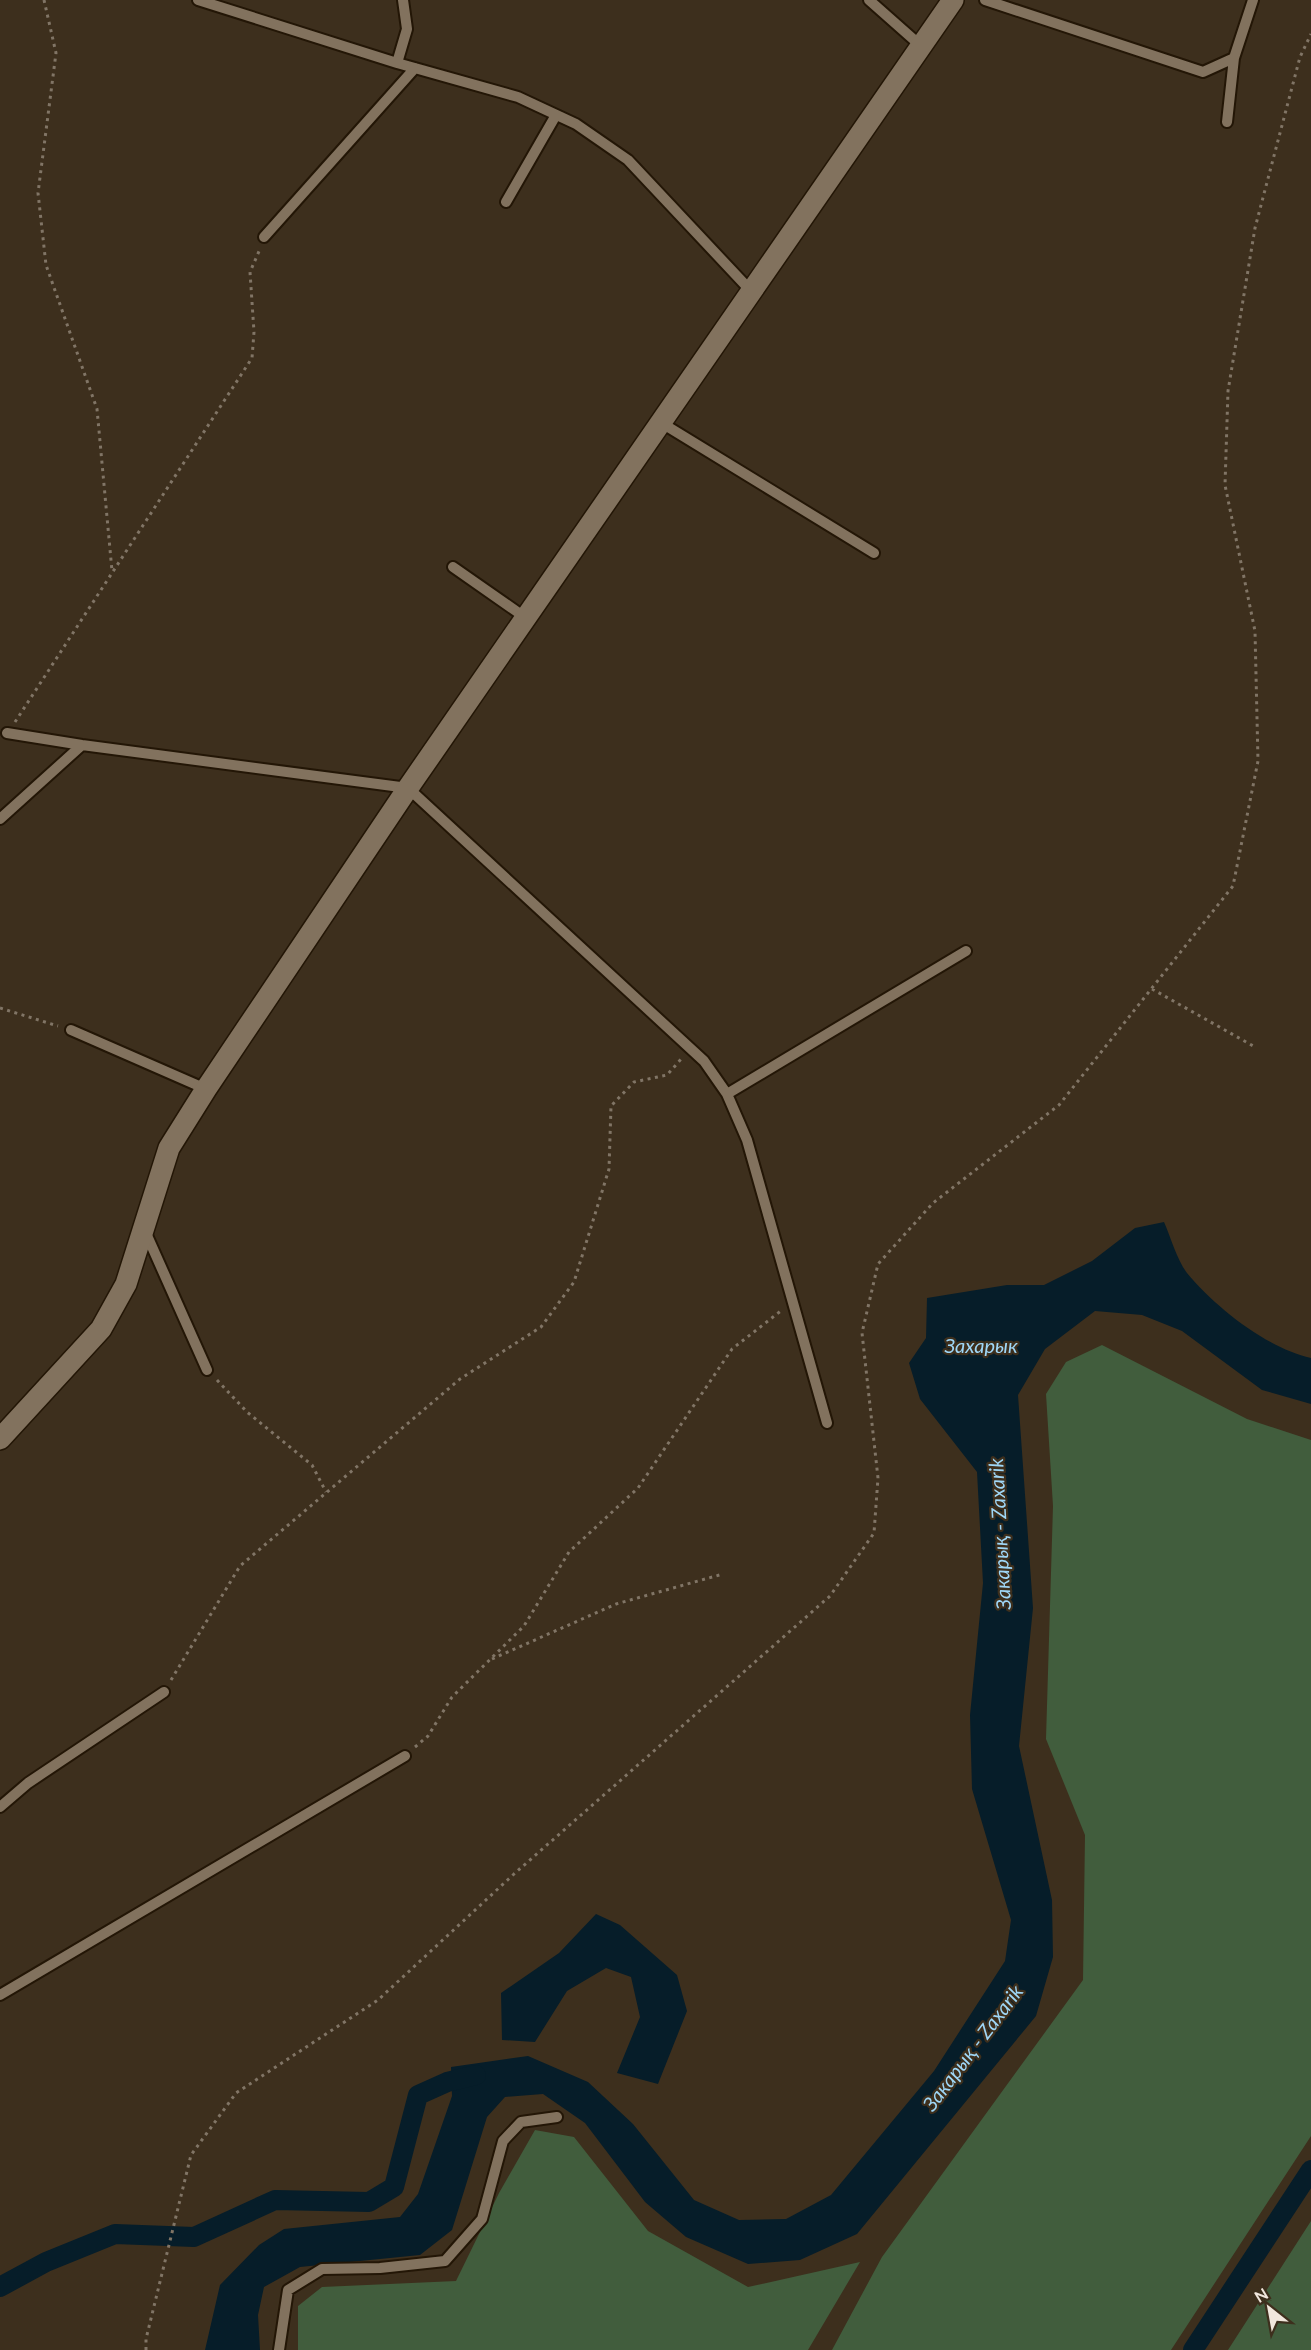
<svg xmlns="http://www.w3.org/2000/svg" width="1311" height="2350" font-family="Lato,sans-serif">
  <rect width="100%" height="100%" fill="#3d2f1d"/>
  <path fill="#415d3d" d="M1102 1345 1247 1419 1311 1440V2136L1171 2350H832L882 2257 1083 1980 1085 1835 1046 1739 1053 1506 1046 1394 1066 1362Z
    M535 2130 574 2137 648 2231 748 2287 860 2262 808 2350H298V2306L322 2287 456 2281 499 2193Z
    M1311 2221V2350H1228Z"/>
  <path fill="#061d29" d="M1164 1222C1171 1238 1177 1260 1187 1273 1216 1308 1267 1348 1311 1358V1404L1262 1390 1182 1331 1142 1315 1095 1311 1045 1349 1018 1395 1033 1608 1019 1746 1052 1900 1053 1957 1036 2016 857 2234 800 2260 748 2264 686 2237 645 2202 585 2123 543 2094 505 2097 487 2117 452 2230 420 2255 300 2267 264 2287 258 2315 260 2350H205L220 2285 259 2245 284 2229 400 2217 418 2194 452 2096 451 2067 528 2056 588 2082 633 2124 694 2200 739 2220 786 2219 831 2195 934 2071 1005 1961 1011 1920 972 1789 970 1715 983 1583 977 1472 920 1399 909 1363 926 1338 927 1298 1007 1285H1044L1092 1261 1135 1228Z
    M596 1914 620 1925 677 1975 687 2011 658 2084 617 2073 640 2017 631 1977 606 1968 567 1991 535 2042 502 2040 501 1993 559 1953Z"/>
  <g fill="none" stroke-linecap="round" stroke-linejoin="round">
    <path stroke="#061d29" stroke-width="20" d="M0 2287 46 2262 115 2234 194 2237 275 2200 369 2202 394 2187 418 2095 447 2082 476 2075
      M1193 2350 1311 2170"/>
    <g stroke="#231606" stroke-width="14">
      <path id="lane" d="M198 0 397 63 518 97 576 124 628 160 751 291
        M869 0 921 46
        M985 0 1203 72 1234 58 1253 0
        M397 63 407 29 403 0
        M1227 122 1234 58
        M506 202 556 115
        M264 237 415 68
        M660 422 874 553
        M453 567 526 618
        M7 733 82 745 408 788 704 1061 727 1094 747 1140 827 1423
        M0 819 82 745
        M71 1030 206 1089
        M727 1094 966 951
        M145 1231 207 1370
        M0 1807 28 1783 164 1692
        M0 1995 405 1756
        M279 2350 288 2290 322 2269 380 2268 445 2261 482 2219 503 2141 521 2122 557 2117"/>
    </g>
    <g stroke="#231606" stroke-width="24">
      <path id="street" d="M0 1439 101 1329 126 1284 169 1148 206 1089 408 788 953 0"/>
    </g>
    <path stroke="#817566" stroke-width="3" stroke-dasharray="3 4.5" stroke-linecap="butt" d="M44 0 56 53 38 193 46 265 97 409 112 571
      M15 722 252 358 254 332 250 272 260 249
      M1152 989 1255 1047
      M0 1008 58 1026
      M217 1380 247 1412 312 1465 326 1492
      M492 1659 616 1604 723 1574
      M171 1680 240 1566 460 1379 541 1327 574 1282 609 1169 611 1106 634 1082 667 1075 682 1058
      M415 1747 428 1736 452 1697 524 1626 569 1552 638 1488 732 1349 782 1310
      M146 2350V2339L191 2155 236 2093 378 2000 514 1874 830 1596 874 1533 878 1478 862 1333 878 1264 933 1203 1059 1105 1233 886 1258 761 1255 631 1225 485 1228 391 1255 228 1300 57 1311 34"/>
    <use href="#lane" stroke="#82725e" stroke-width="10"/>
    <use href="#street" stroke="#82725e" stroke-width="21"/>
  </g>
  <g text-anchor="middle" stroke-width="4.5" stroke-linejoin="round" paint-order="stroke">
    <g font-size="20" font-style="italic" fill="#9fd7f7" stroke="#3d2f1d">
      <text x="981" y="1353">Захарык</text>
      <text transform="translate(1000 1534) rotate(-93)" y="7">Закарық - Zaxarik</text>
      <text transform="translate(973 2048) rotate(-53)" y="7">Закарық - Zaxarik</text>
    </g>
  </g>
  <g transform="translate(1269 2308) rotate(329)" stroke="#3d2f1d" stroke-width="4.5" paint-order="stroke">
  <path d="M0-4.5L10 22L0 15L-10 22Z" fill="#f1e7dd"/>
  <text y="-9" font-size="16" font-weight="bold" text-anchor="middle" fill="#f1e7dd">N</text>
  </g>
</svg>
